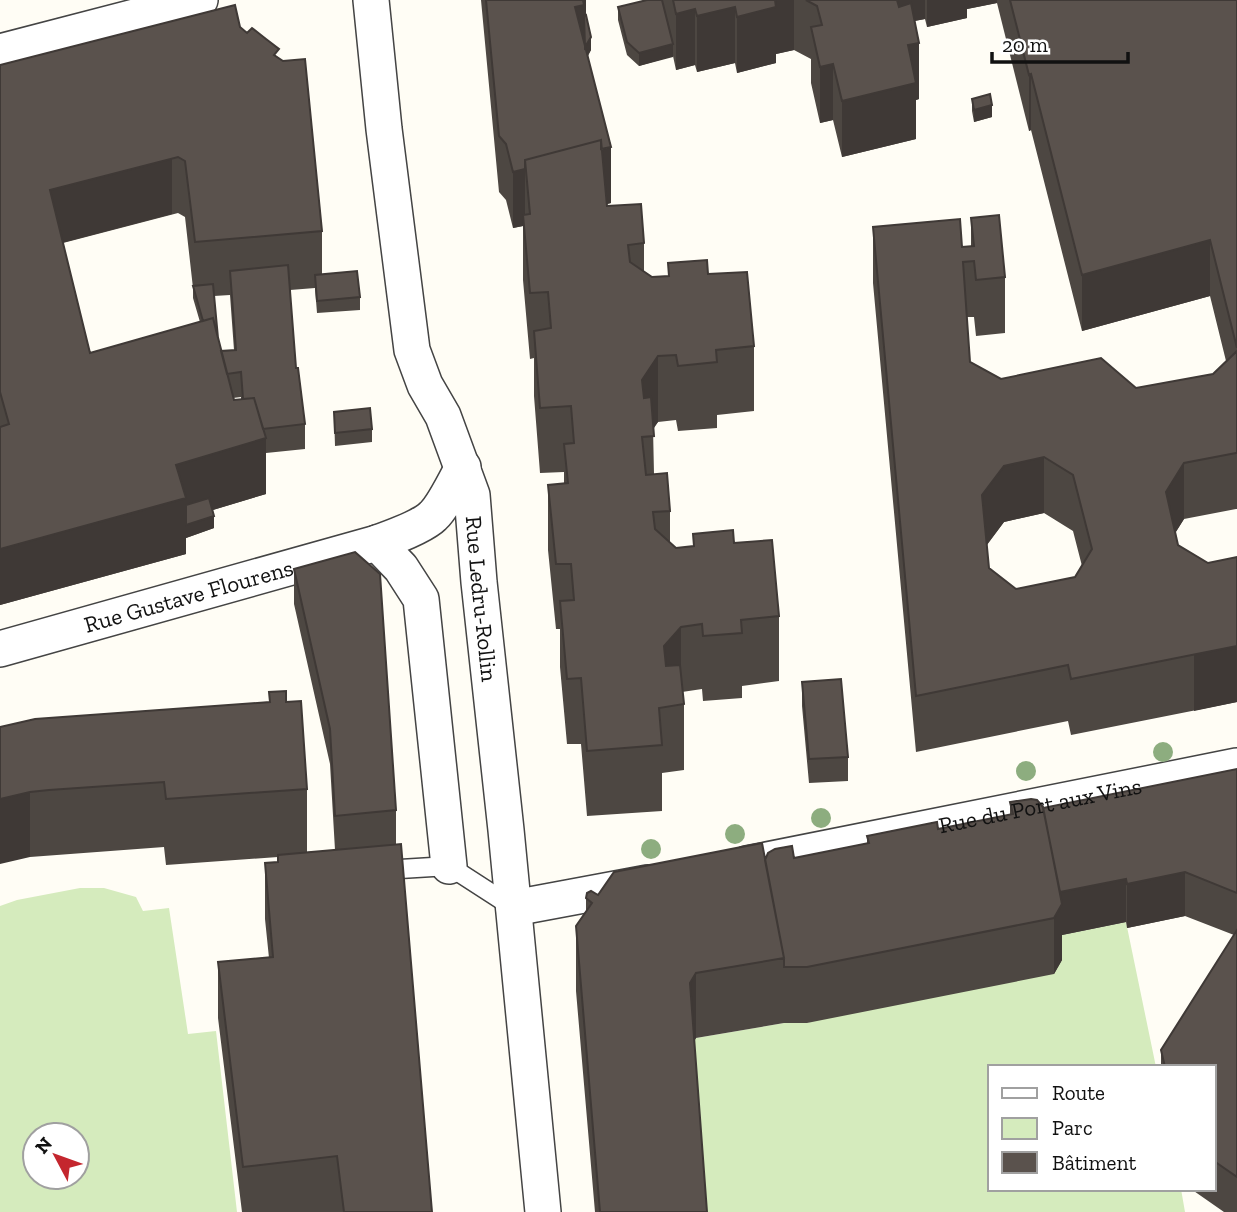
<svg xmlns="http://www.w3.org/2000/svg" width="1237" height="1212" font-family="'Zilla Slab',serif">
  <rect width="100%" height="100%" fill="#fffdf5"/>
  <path fill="#d5ebbd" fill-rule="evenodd" d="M80 888H104L136 897 143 911 169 908 188 1034 216 1031 237 1212H0V906L17 900ZM35 1135H77V1177H35Z
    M1126 922 1156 1067H990V1189H1181L1185 1212H702L690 1049 696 1038 784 1023H807L1057 936Z"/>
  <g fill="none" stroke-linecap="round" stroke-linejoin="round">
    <g stroke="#444" stroke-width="21">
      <path id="service" d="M400 869 449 866 514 908"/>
    </g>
    <g stroke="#444" stroke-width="38">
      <g id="minor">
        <path id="s1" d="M371 0 384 129 412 350 425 385 443 416 472 495 479 582 506 830 543 1212"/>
        <path d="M0 52 200 0"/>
        <path d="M377 543 401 568 421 599 449 866"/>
        <path id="s2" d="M0 649 377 543C391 538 423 526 433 516 443 507 456 480 463 467"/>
        <path id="s3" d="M747 864 1237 766"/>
        <path d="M514 908 648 883"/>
      </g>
    </g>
    <use href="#service" stroke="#fff" stroke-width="18"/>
    <use href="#minor" stroke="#fff" stroke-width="35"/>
  </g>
  <g fill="#8dad7f">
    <circle cx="1163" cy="752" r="10"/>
    <circle cx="1026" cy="771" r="10"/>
    <circle cx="821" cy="818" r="10"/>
    <circle cx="735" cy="834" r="10"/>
    <circle cx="651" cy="849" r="10"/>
  </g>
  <path fill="#4d4742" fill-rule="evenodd" d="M481 0H586V15L591 50 588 56 611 203 607 204V206L644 243V272L652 277 668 276V263L708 274 754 346V411L717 415V428L678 431 676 420 658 422 653 428 654 474 670 511V543L676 548 693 547V534L734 543 779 616V681L742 686V698L703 701 702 689 682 692 684 704V770L662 773V811L587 816 581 744H567L560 667V629H556L548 550V485L564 484V472L540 473 534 396V358L530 359 523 280V226L513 228 506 200 499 192Z
    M647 0H1237V509H1236L1184 519 1175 533 1178 545 1208 563 1237 557V702L1071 735 1068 721 916 752 873 283V227L962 247H971V218L1005 277V333L976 336 974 317H967L970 362 1001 379 1136 388 1213 374 1226 361 1210 296 1082 331 1031 130 1029 131 997 3 967 9V18L927 27 925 19 915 21 919 99 916 100V139L842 157 833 120 820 123 811 83V59L794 50 776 54V63L737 73 735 63 697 72 695 65 676 70 673 56 639 66 627 55 618 20V7ZM1044 513 1073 531 1082 566 1075 577 1016 589 989 568 987 545 1004 522Z
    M240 27 279 58 322 231V274L360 297V310L317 313 315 288 290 290 296 368 305 424V449L266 453V494L213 510 214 528 186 538V554L0 605V65ZM178 213 185 217 193 288V298L200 322 90 353 63 243ZM230 295 234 350 221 351 218 338 214 296ZM241 397V400H234L233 398Z
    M972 99 992 117 974 122 972 111Z
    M334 412 372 429V442L335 446Z
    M294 569 396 810V844L432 1212H242L218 1018V962L269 958 265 919V863L278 862V857L166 865 164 847 30 857 0 727 269 703V692L286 702 307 789V852L335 850 330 764 294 604Z
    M802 682 848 757V781L809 783 802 706Z
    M1237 769V1212H1224L1191 1189H1214V1067H1161V1050L1234 935 1185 916 1127 928 1126 922 1062 935V960L1054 974 807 1023H784L696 1038 694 1041 707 1212H595L576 991V926L586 911V898L765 860 794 858 867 844V836L938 829 1010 815V802L1043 808Z"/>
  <path fill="#3f3936" d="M576 0H586V28L591 37V50L584 61 575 7Z
    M774 0H794V50L776 54V63L737 73V17Z
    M895 0H925V19L908 22Z
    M927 0H997V3L967 9V18L927 27Z
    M735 7V63L697 72V16Z
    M695 9V65L676 70V14Z
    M919 43V99L916 100V139L842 157V101L908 45Z
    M673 44V57L639 66V53Z
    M833 64V120L820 123V67Z
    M1031 74V130L1029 131V75Z
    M992 105V117L974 122V110Z
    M611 147V203L530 224 526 169Z
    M172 158V214L50 246V190Z
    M525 169V225L523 215V226L513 228V172Z
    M1210 240V296L1082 331V275Z
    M658 356V422L648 437 642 380Z
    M266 438V494L186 518 214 516V528L186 538V554L0 605V549L176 465Z
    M1044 457V513L1004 522 982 551V495L1004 466Z
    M1184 463V519L1166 548V492Z
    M681 627V692L668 707 664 646Z
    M1237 646V702L1194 711V655Z
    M30 792V857L0 864V799Z
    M1185 872V916L1127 928V884Z
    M1126 879V922L1062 935V960L1054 974V918L1057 893Z
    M696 973V1038L690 1049V983Z"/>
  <path fill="#5a524d" stroke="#3f3936" stroke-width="2" fill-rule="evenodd" d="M486 0H583L584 5 575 7 611 147 601 149V140L525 160V169L513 172 506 144 499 136Z
    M647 0H662L673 44 639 53 627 42 618 7Z
    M673 0H775L776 7 737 17 735 7 697 16 695 9 676 14Z
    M806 0H897L899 7 911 3 919 43 908 45 916 83 842 101 833 64 820 67 811 27 822 25 817 6Z
    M1010 0H1237V348L1210 240 1082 275 1031 74 1029 75Z
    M235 5 240 27 247 33 252 28 266 39 279 49 274 55 283 61 305 59 322 231 195 242 185 161 178 157 50 190 90 353 213 318 234 400 254 398 266 438 176 465 186 498 0 549V427L9 424 0 392V65Z
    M586 15 591 37 585 47 584 16Z
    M990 94 992 105 974 110 972 99Z
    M601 140 607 206 641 204 644 243 628 245 630 262 652 277 669 276 668 263 707 260 708 274 747 272 754 346 716 350 717 362 678 366 676 355 658 356 642 380 644 398 651 397 654 436 642 437 646 475 667 473 670 511 653 512 655 529 676 548 694 546 693 534 733 530 734 543 772 540 779 616 741 620 742 633 703 636 702 624 681 627 664 646 666 666 680 665 684 704 659 708 662 745 587 751 581 678 567 679 560 601 574 600 571 564H556L548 485 568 483 564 444 574 443 571 406 540 408 534 331 551 328 548 292 530 293 523 215 530 214 525 160Z
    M999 215 1005 277 976 280 974 261 963 262 970 362 1001 379 1101 358 1136 388 1213 374 1237 351V453H1236L1184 463 1166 492 1178 545 1208 563 1237 557V646L1071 679 1068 665 916 696 873 227 960 219 962 247 974 246 971 218ZM1044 457 1073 475 1092 549 1075 577 1016 589 989 568 982 495 1004 466Z
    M288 265 296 368H298L305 424 263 429 254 398 243 399 241 372 227 374 221 351 236 350 230 271Z
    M357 271 360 297 317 301 315 275Z
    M213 284 218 338 213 318 203 321 193 286Z
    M370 408 372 429 335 433 334 412Z
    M209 498 214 516 186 525V505Z
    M355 552 380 574 396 810 335 816 330 729 294 569Z
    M841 679 848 757 809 759 802 682Z
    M286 691V702L301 701 307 789 166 799 164 782 49 790 30 792 0 799V727L35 719 270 702 269 692Z
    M1237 769V893L1185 872 1127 884 1126 879 1060 892 1043 808Z
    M1031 799 1037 800 1043 807 1062 904 1054 918 807 967H784V958L765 860 768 853 775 849 792 846 794 858 869 843 867 836 937 822 938 829 1013 814 1010 802Z
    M762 843 784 958 696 973 690 983 707 1212H600L576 926 592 903 586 898 587 893 591 891 598 895 614 872Z
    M401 844 432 1212H344L337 1156 243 1167 218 962 273 957 265 863 278 862V855Z
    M1237 930V1177L1214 1161V1067H1165L1161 1050Z"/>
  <g text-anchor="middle" stroke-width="7" stroke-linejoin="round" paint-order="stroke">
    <g font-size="23" fill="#111" stroke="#fff">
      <text dy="8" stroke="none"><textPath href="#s2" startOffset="196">Rue Gustave Flourens</textPath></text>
      <text dy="8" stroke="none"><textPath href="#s1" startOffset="614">Rue Ledru-Rollin</textPath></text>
      <text dy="8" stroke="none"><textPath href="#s3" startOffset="299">Rue du Port aux Vins</textPath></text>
    </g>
  </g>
  <rect x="988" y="1065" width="228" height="126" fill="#ffffff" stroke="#a0a0a0" stroke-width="2"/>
  <rect x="1002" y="1088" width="35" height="10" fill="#ffffff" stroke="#a0a0a0" stroke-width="2"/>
  <text x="1052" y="1100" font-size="21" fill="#111111">Route</text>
  <rect x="1002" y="1118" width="35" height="21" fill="#d5ebbd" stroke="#a0a0a0" stroke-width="2"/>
  <text x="1052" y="1135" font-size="21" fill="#111111">Parc</text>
  <rect x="1002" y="1152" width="35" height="21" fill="#5a524d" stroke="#a0a0a0" stroke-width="2"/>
  <text x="1052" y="1170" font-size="21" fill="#111111">Bâtiment</text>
  <g transform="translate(56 1156) rotate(311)"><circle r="33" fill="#ffffff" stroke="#a0a0a0" stroke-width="2"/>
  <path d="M0-5L12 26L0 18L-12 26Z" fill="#c4262e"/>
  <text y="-10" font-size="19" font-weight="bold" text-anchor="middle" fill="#111111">N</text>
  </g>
  <path d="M992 52v10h136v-10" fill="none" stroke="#111111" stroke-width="3.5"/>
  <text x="1002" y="52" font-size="21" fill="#111111" stroke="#ffffff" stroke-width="5" paint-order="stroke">20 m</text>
</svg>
